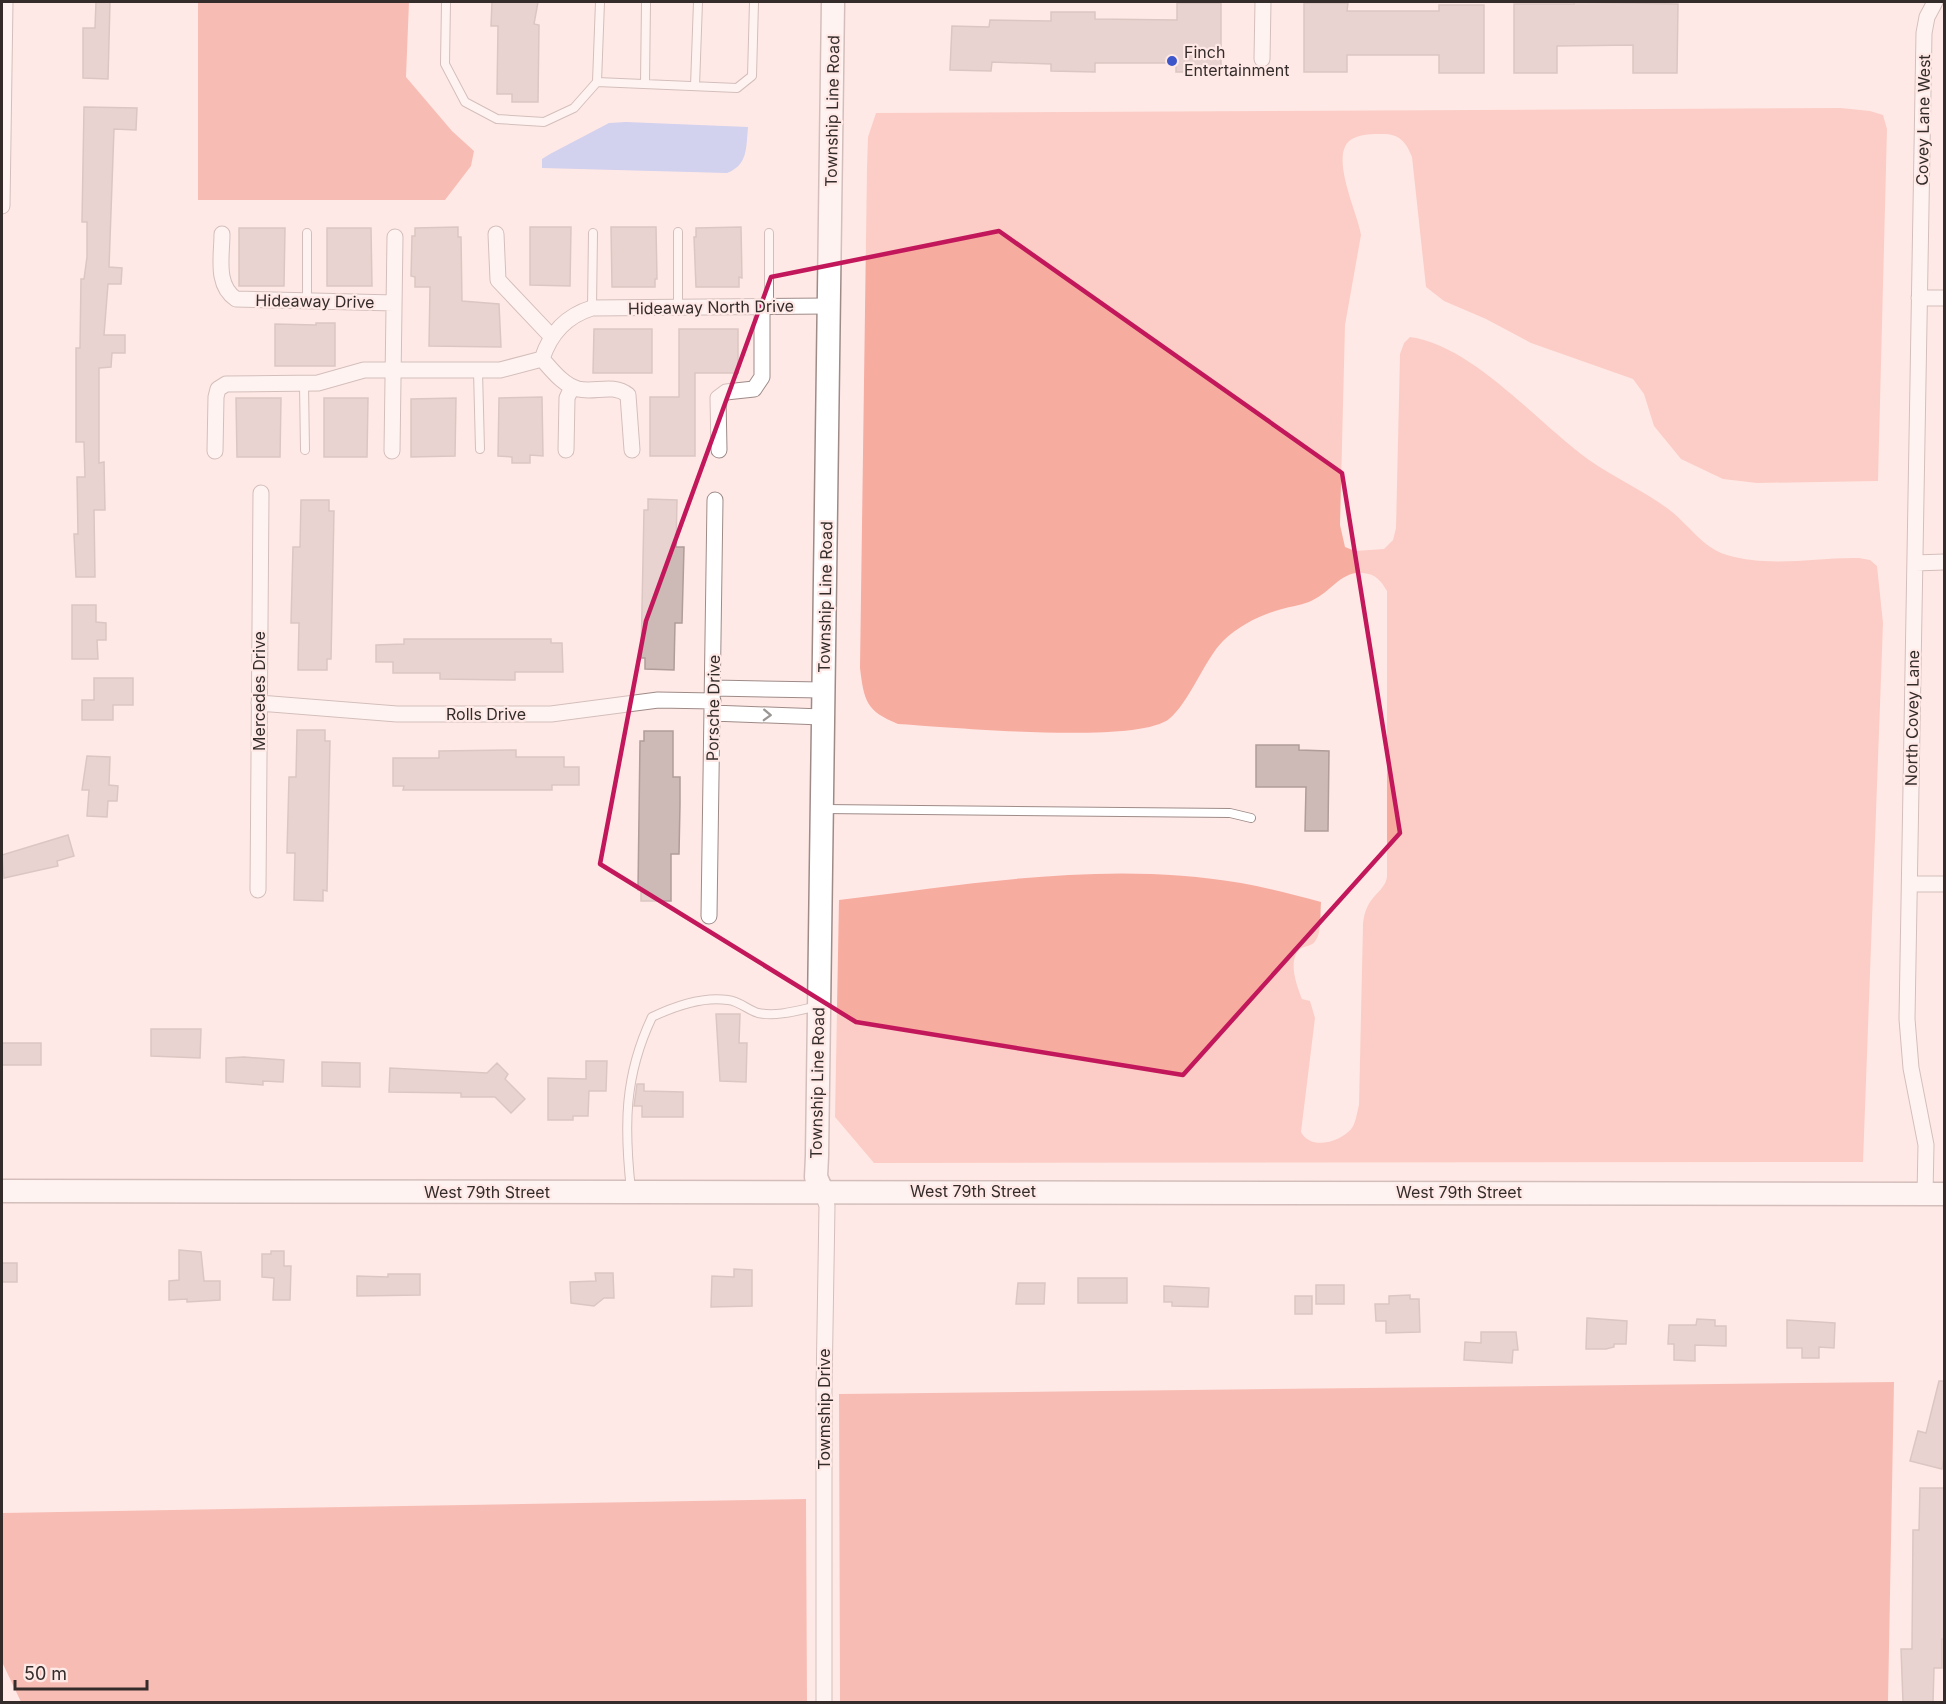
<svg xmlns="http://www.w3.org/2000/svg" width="1946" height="1704" font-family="Inter,sans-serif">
  <rect width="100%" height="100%" fill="#ffe9e6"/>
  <path fill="#f7aca0" d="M1841 108 1870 111 1883 115 1887 129 1878 481 1757 483 1723 479 1681 459 1654 426 1644 394 1633 379 1531 343 1486 319 1444 301 1426 287 1412 157C1406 142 1400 134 1382 134 1373 134 1362 134 1354 138 1326 150 1358 213 1361 235L1345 325 1340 525 1345 547 1355 551 1384 549 1393 540 1396 528 1400 354 1404 343 1410 337C1474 346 1537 423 1589 460 1614 477 1642 490 1667 508 1688 523 1702 548 1727 555 1771 568 1815 557 1859 558L1870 560 1877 566 1883 623 1882 651 1863 1162 874 1163 835 1117 839 900C971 884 1107 860 1241 883 1268 888 1294 895 1321 902 1320 913 1322 931 1316 940 1312 947 1306 945 1300 949 1287 961 1297 986 1302 999L1310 1001 1315 1018 1301 1132C1311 1151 1341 1142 1352 1128 1356 1122 1357 1112 1359 1105L1363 924C1366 894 1384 894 1387 877V591C1381 581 1376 574 1363 573 1341 571 1331 592 1313 600 1304 605 1292 606 1282 609 1260 615 1240 625 1223 641 1205 659 1189 703 1169 719 1136 745 948 727 898 724 866 711 864 701 860 668L867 167 868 137 876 113Z"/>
  <path fill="#ee8879" d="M198 2H409L406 77 452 131 474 151 471 166 445 200H198Z
    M1894 1382 1888 1702H840L839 1394Z
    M806 1499 807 1702H21L2 1662V1513Z"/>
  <path fill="#9cb3f8" d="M626 122 748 127C746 148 748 165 727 173L542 168V159L550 154 609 123Z"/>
  <path fill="#cdb9b5" stroke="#b09c99" stroke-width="1.5" d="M96 2H110L108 79 83 78V28H95Z
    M492 2H538L534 24 539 25 538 102H512V94H497L498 26H491Z
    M1574 2 1678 4 1677 73H1633V45L1557 46V73H1514V4H1574Z
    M1177 3H1221V72H1176V63H1095V72L1051 71V64L992 62 991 71 950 70 952 26 989 27 990 20 1051 21V12H1095V19L1177 20Z
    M1304 3H1348L1347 11H1439V5H1484V73H1439V55H1347V72H1304Z
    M84 107 137 108 136 130 114 129 109 267 122 268 121 284H108L104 335H125V353H112L111 367 99 368V463L104 462 105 510H94L95 577H76L74 534H78L77 477H85L84 442H76V348H80L81 279H84L87 257V222H82Z
    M458 227V237H461L462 301 499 304 501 347 429 346 430 287H415V277L411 276 412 236H415V228Z
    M530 227H571L570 286 530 285Z
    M611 227H656L657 279H655V287H612Z
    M741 227 742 278 739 277V287H696L694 237H696V228Z
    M239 228H285L284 286H239Z
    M327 228H371L372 286H327Z
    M316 323H335V366H275V324L316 325Z
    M594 329H652V373H593Z
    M679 329H738V373H695V456H650V397H679Z
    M542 397 543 456 530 455V463H512V457L498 456 499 398Z
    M236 398H281L280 457H237Z
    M324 398H368L367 457H324Z
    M456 398 455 456 411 457V399Z
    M648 499 677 500 676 547H684L682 623H675L674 670 645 669V658H641L644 510H648Z
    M301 500H329V511H334L331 659H327V670H298L299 623H291L293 547H300Z
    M72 605H96V622L106 623V640H97L98 659H72Z
    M404 639H551V643H562L563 672H515V680L440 679V673H393V662H376V645L404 644Z
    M94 678H133V705H113V720H82V700H94Z
    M297 730H325V741H330L327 891 323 890V901L294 900 295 853H287L289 777H296Z
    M644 731H673V777H680V804L679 854H671V901H641V890H638L640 741H644Z
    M1256 745H1299V750L1329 751 1328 831H1305L1306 787H1256Z
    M516 750V757H564V767H579V785H552V790H403L404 786H393V758H439V751Z
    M87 756 110 757 109 785 118 786 117 801H108L107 817 87 816 89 790H82Z
    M68 835 74 856 57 861 58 866 4 878 2 855Z
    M716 1014H740L739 1043H747L746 1082 720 1081Z
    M151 1029H201L200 1058 151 1056Z
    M2 1043H41V1065H2Z
    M244 1057 284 1060 283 1082 263 1081V1085L226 1082V1058Z
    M586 1061H607L606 1091H589L588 1116H573V1120H548V1078L586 1079Z
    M322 1062 360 1063V1087L322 1086Z
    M497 1063 508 1074 505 1079 525 1099 511 1113 495 1097H461V1093L389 1092 390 1068 487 1073Z
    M637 1084H644V1091L683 1092V1117H642V1106H634Z
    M179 1250 201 1252 204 1281H220V1300L187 1302V1299L169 1300V1281L179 1280Z
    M271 1251H284V1266H291L290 1300H273L274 1278 262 1277V1254H271Z
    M2 1263H17V1282H2Z
    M734 1269 752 1270V1306L711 1307 712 1276 734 1277Z
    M595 1273H613L614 1298H604L594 1306 571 1303 570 1282 596 1281Z
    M388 1274H420V1295L357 1296V1276L388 1277Z
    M1078 1278H1127V1303H1078Z
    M1018 1283H1045L1044 1304H1016Z
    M1316 1285H1344V1304H1316Z
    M1164 1286 1209 1288 1208 1307 1172 1306V1302H1164Z
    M1410 1295V1299H1419L1420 1332 1386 1333V1321H1376L1375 1304H1389V1296Z
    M1295 1296H1312V1314H1295Z
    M1587 1318 1627 1321 1626 1344H1614V1347L1606 1349H1586Z
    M1697 1319 1715 1320V1326H1726V1346L1695 1345V1361L1674 1360V1344H1668L1669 1325H1696Z
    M1787 1320 1835 1323 1834 1348 1819 1347V1358H1802V1348H1787Z
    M1481 1332H1516L1518 1350H1513L1512 1363 1464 1360 1465 1342 1481 1343Z
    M1939 1381H1944V1457L1942 1469 1910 1461 1918 1431 1926 1433Z
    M1920 1488H1944V1639H1942V1668H1934L1933 1702H1903L1901 1649H1912L1913 1530H1919Z"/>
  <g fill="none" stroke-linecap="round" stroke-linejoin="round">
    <g stroke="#9e8b88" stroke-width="10">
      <path id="service" d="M446 2 445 64 465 102 497 119 544 122 574 108 597 82 600 2
        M597 82 737 88 752 76 754 2
        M645 84 646 2
        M695 86 698 2
        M678 232V307
        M307 300V233
        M769 306V233
        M592 308 593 233
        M478 371 480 449
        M304 384 305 450
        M824 809 1230 813 1251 818
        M631 1190C624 1126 624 1076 652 1017 675 1006 702 996 728 1000 739 1001 748 1010 758 1013 778 1017 799 1010 818 1006"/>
    </g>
    <g stroke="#9e8b88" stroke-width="17">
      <path id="minor" d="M1262 59 1263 2
        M2 206 5 2
        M222 234C222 256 215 285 236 299L394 303
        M496 234 498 280 551 336
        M1919 298H1944
        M542 359C550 334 566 316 592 308L829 306
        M542 359C552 370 563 385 578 389 595 393 613 383 628 395L632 450
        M566 450 567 398 572 387
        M719 450 718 398 726 392 754 389 762 377V307
        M215 451 216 397 218 389 226 384 318 383 364 370H500L542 359
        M392 451 395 237
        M1915 563 1944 562
        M713 688 822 690
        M259 703 397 714H551L658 700 713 701
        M712 713 822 717
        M1910 884H1944
        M258 890 261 493
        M709 916 715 500
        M822 1191 827 1206 824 1389V1702
        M1925 1194 1926 1145 1911 1068 1907 1019 1924 33 1927 17 1935 2"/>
    </g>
    <g stroke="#9e8b88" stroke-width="25">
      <path id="secondary" d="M2 1191 1944 1194
        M822 1191 816 1177 817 1156 833 2"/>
    </g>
    <use href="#service" stroke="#fff" stroke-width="8"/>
    <use href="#minor" stroke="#fff" stroke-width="15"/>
    <use href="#secondary" stroke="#fff" stroke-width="22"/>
  </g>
  <defs><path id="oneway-chevron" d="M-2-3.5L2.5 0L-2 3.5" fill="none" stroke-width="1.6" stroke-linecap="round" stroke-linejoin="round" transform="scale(1.5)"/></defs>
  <use stroke="#9a9694" href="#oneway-chevron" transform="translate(767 715) rotate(2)"/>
  <path d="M0 0H1946V1704H0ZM999 231 1342 473 1400 833 1183 1075 856 1022 600 864 646 621 771 277Z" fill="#ffe9e6" fill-opacity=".55" fill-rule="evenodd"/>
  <path fill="none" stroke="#c2185b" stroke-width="4.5" stroke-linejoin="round" d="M999 231 1342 473 1400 833 1183 1075 856 1022 600 864 646 621 771 277Z"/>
  <circle fill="#3d56c9" stroke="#ffe9e6" stroke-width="2" cx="1172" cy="61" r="6"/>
  <g text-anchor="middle" stroke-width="4.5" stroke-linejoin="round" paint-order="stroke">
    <g font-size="16" fill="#342c2a" stroke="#ffe9e6" text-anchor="start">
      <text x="1184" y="58">Finch<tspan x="1184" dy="18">Entertainment</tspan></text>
    </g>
    <g font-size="16" fill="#342c2a" stroke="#ffe9e6">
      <text transform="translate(832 111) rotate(-89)" y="6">Township Line Road</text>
      <text transform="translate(1923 120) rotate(-89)" y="6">Covey Lane West</text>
      <text transform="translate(315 301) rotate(1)" y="6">Hideaway Drive</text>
      <text transform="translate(711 307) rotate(-1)" y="6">Hideaway North Drive</text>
      <text transform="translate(825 597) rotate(-89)" y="6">Township Line Road</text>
      <text transform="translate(259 691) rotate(-90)" y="6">Mercedes Drive</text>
      <text transform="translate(713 708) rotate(-89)" y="6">Porsche Drive</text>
      <text x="486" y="720">Rolls Drive</text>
      <text transform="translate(1912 718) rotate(-89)" y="6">North Covey Lane</text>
      <text transform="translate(817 1083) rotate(-89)" y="6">Township Line Road</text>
      <text x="973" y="1197">West 79th Street</text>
      <text x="487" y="1198">West 79th Street</text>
      <text x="1459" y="1198">West 79th Street</text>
      <text transform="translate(824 1409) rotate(-90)" y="6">Towmship Drive</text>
    </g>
  </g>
  <rect width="1946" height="1704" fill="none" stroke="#342c2a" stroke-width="6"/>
  <path d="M15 1680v9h132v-9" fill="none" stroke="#342c2a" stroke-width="3"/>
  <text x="24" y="1680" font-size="18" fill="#342c2a" stroke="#ffe9e6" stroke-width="4.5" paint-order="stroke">50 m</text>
</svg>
